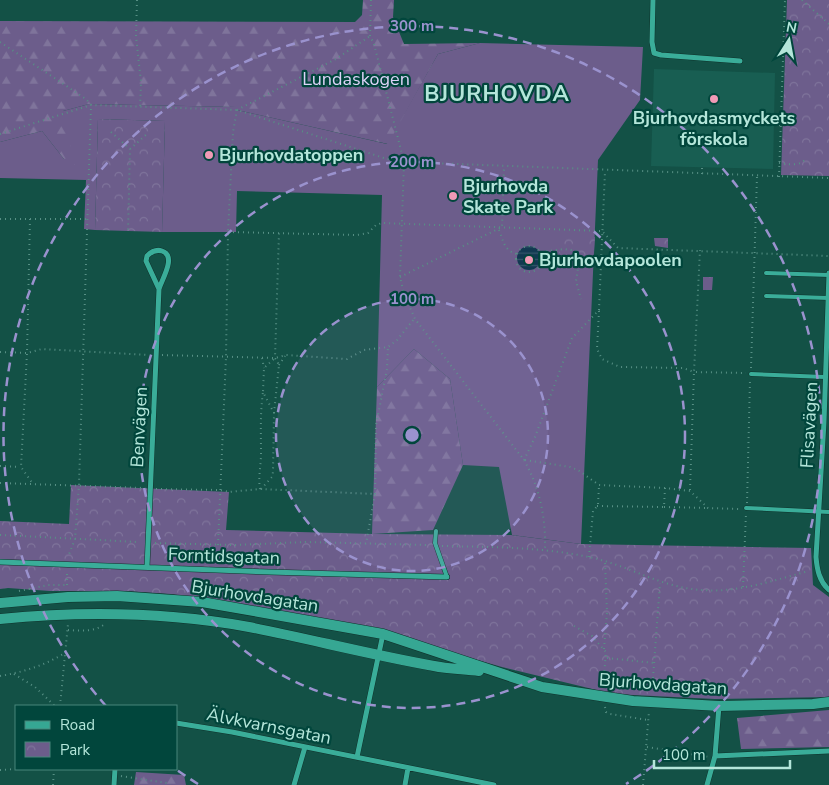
<svg xmlns="http://www.w3.org/2000/svg" width="829" height="785" font-family="'Nunito Sans',sans-serif">
  <defs>
    <pattern id="forest-firs" width="22" height="20" patternUnits="userSpaceOnUse" patternTransform="scale(1.25)"><rect width="22" height="20" fill="#6c5d8b"/><path d="M5 1l3.5 6h-7zM16 11l3.5 6h-7z" fill="#7f749b"/></pattern>
    <pattern id="park-crowns" width="20" height="18" patternUnits="userSpaceOnUse" patternTransform="scale(1.25)"><rect width="20" height="18" fill="#6c5d8b"/><path d="M2 6a3 3 0 1 1 6 0M12 15a3 3 0 1 1 6 0" fill="none" stroke="#7f749b"/></pattern>
    <pattern id="water-rules" width="6" height="5" patternUnits="userSpaceOnUse" patternTransform="scale(1.25)"><rect width="6" height="5" fill="#123951"/><path d="M0 2.5h6" fill="none" stroke="#325669"/></pattern>
  </defs>
  <rect width="100%" height="100%" fill="#135146"/>
  <path fill="#185e52" d="M654 69 775 73 773 169 651 166Z"/>
  <path fill="#6c5d8b" d="M480 43 643 47 640 100 598 160 581 544 512 535 499 467 463 465 450 379 414 349 377 387 382 195 237 191 236 232H162L165 121 98 119 95 230 84 229 86 180 0 178V142L42 131 64 159 63 111 89 104 237 107V110L387 144 438 54Z"/>
  <path fill="url(#forest-firs)" d="M363 0H394L393 17 404 44 480 43 438 54 388 144 237 110 236 107 89 104 63 111 75 165 64 159 42 131 0 142V21L355 22 362 15Z
    M414 349 450 379 463 465 433 530 372 534 377 387Z
    M829 710V747L741 749 737 718Z
    M136 772 184 775 186 785H134Z"/>
  <path fill="url(#park-crowns)" d="M787 0H829V176L781 175Z
    M98 119 165 121 162 232 95 230Z
    M559 235 595 237 594 253 587 260 576 262 559 253Z
    M654 238H668V248L655 246Z
    M703 277H713L712 290H703Z
    M71 485 229 492 226 530 372 534 511 535 581 544 811 548 813 585 829 597V697L715 699 613 694 502 667 383 633 266 609 171 594 127 591H50L8 588 0 589V521L69 524Z"/>
  <path fill="url(#water-rules)" d="M517 258a12 12 0 1 1 24 0a12 12 0 1 1-24 0Z"/>
  <g fill="none" stroke-linecap="round" stroke-linejoin="round">
    <g stroke="#0f332c" stroke-width="5">
      <path id="lane" d="M766 273 829 275
        M766 296 829 298
        M751 374 825 377
        M746 508 829 512
        M436 531 435 543 447 577"/>
    </g>
    <g stroke="#0f332c" stroke-width="6">
      <path id="street" d="M653 0 652 42 654 53 661 55 740 61
        M829 273 824 422 816 557C817 569 819 581 829 590
        M0 562 269 572 447 577
        M147 567 159 289 146 261 147 256C151 252 156 249 162 251 177 256 162 279 159 289
        M176 723 232 732 494 785
        M715 756 829 751
        M357 757 383 634
        M114 785 115 769
        M294 785 305 747
        M405 785 408 768
        M707 785 715 756 719 706"/>
    </g>
    <g stroke="#0f332c" stroke-width="11">
      <path id="secondary" d="M0 603 68 597 117 596 202 602 383 634 542 687 633 701 719 706 813 704 829 702
        M0 619C83 611 166 612 249 627 310 639 372 655 434 666 448 669 464 669 479 671"/>
    </g>
    <path stroke="#579085" stroke-width="2" stroke-dasharray="1 4" stroke-linecap="butt" d="M137 0 136 36 141 82 140 108
      M371 0 370 36 374 44 404 162 400 277 404 294 415 319 524 460C540 488 546 519 545 550
      M802 0 829 24
      M0 42 86 99 91 105 79 485 75 539 68 557
      M237 110 336 59 370 36
      M774 125H781
      M111 132 130 149 128 233
      M0 134 91 105 237 110 387 159 404 162 829 178
      M130 149 147 134
      M779 163C788 164 801 167 806 158
      M702 174V167
      M779 177 785 0
      M0 219H87
      M30 219 27 353 21 467 33 484
      M499 230C503 240 504 251 517 254
      M228 232 357 235 368 233 376 225 382 223 602 231 618 248 829 256
      M516 259a13 13 0 1 1 26 0a13 13 0 1 1-26 0Z
      M541 252 564 249 577 251 578 268 576 281 581 299
      M400 277 502 227 504 166
      M599 311 597 349 602 359 620 367 683 368 694 372 700 250
      M0 352 27 353 42 349 149 355
      M162 355 275 358 286 355 347 359 364 350 388 347 397 340 414 319
      M262 358 264 368
      M279 365 285 356
      M751 368 757 176
      M274 413 279 365 275 358 279 233
      M524 460 535 437 572 338 599 310 605 171
      M525 460 570 467 578 470 599 485 665 488 690 491 708 508 739 509
      M0 466 20 467
      M0 483 144 488
      M156 489 220 490 229 492 260 489 375 494 366 544
      M260 489C258 477 261 466 261 454 261 433 260 414 263 392
      M261 489 272 477 273 472 274 413 263 392 264 368 275 358
      M690 490 694 372 746 373
      M375 494 376 425 387 369 388 347
      M747 503 750 380
      M597 506 664 507 665 488
      M664 507 707 508
      M0 535 138 542
      M155 543 233 545 305 542 430 545
      M218 545 226 357 228 232 233 132 237 110
      M442 546C491 547 541 547 589 557 628 565 662 588 702 590 738 593 774 580 809 571
      M589 557 593 511 598 505 599 485
      M67 585V573
      M743 587 746 513
      M19 591 48 585H67
      M574 626 592 636 606 652 603 687
      M68 630C81 631 96 632 106 623
      M604 649 607 613 605 562
      M607 658 654 663
      M14 674 35 687 55 706
      M0 676C24 672 45 665 65 653
      M653 678 660 583
      M60 706 68 624
      M605 707 606 712 610 714 648 720
      M647 747 709 757
      M0 770 16 769
      M121 776 167 783 170 785
      M53 785 54 769
      M643 785 649 711"/>
    <use href="#lane" stroke="#3aad99" stroke-width="4"/>
    <use href="#street" stroke="#3aad99" stroke-width="5"/>
    <use href="#secondary" stroke="#36a793" stroke-width="10"/>
  </g>
  <circle cx="412" cy="435" r="136" fill="#9a92ce" fill-opacity=".12"/>
  <g fill="none" stroke="#9a92ce" stroke-width="2.5" stroke-dasharray="9 6">
    <circle cx="412" cy="435" r="136"/>
    <circle cx="412" cy="435" r="273"/>
    <path d="M198 784A409 409 0 0 1 177 770M106 706A409 409 0 1 1 626 784"/>
  </g>
  <g fill="#f09ab6" stroke="#01463c" stroke-width="2">
    <circle cx="714" cy="99" r="5"/>
    <circle cx="209" cy="155" r="5"/>
    <circle cx="453" cy="196" r="5"/>
    <circle cx="529" cy="260" r="5"/>
  </g>
  <g text-anchor="middle" stroke-width="4.5" stroke-linejoin="round" paint-order="stroke">
    <g font-size="18" fill="#ded3f9" stroke="#01463c">
      <text x="356" y="85">Lundaskogen</text>
    </g>
    <g font-size="18" font-weight="bold" fill="#b4e6da" stroke="#01463c" text-anchor="start">
      <text x="714" y="124" text-anchor="middle">Bjurhovdasmyckets<tspan x="714" dy="21">förskola</tspan></text>
      <text x="219" y="161">Bjurhovdatoppen</text>
      <text x="463" y="192">Bjurhovda<tspan x="463" dy="21">Skate Park</tspan></text>
      <text x="539" y="266">Bjurhovdapoolen</text>
    </g>
    <g font-size="18" fill="#b4e6da" stroke="#01463c">
      <text transform="translate(809 425) rotate(-87)" y="6">Flisavägen</text>
      <text transform="translate(139 427) rotate(-87)" y="6">Benvägen</text>
      <text transform="translate(224 556) rotate(2)" y="6">Forntidsgatan</text>
      <text transform="translate(255 596) rotate(9)" y="6">Bjurhovdagatan</text>
      <text transform="translate(663 684) rotate(4)" y="6">Bjurhovdagatan</text>
      <text transform="translate(269 726) rotate(11)" y="6">Älvkvarnsgatan</text>
    </g>
    <g font-size="22" font-weight="bold" letter-spacing="1" fill="#b4e6da" stroke="#01463c">
      <text x="497" y="101">BJURHOVDA</text>
    </g>
  </g>
  <circle cx="412" cy="435" r="8" fill="#9a92ce" stroke="#01463c" stroke-width="2.5"/>
  <g font-size="15" text-anchor="middle" font-weight="bold" fill="#9a92ce" stroke="#01463c" stroke-width="4.5" stroke-linejoin="round" paint-order="stroke">
    <text x="412" y="31">300 m</text>
    <text x="412" y="167">200 m</text>
    <text x="412" y="304">100 m</text>
  </g>
  <rect x="15" y="705" width="162" height="65" fill="#01463c" stroke="#49867b"/>
  <rect x="25" y="721" width="25" height="8" fill="#36a793" stroke="#49867b"/>
  <text x="60" y="730" font-size="15" fill="#b4e6da">Road</text>
  <rect x="25" y="742" width="25" height="15" fill="url(#park-crowns)" stroke="#49867b"/>
  <text x="60" y="755" font-size="15" fill="#b4e6da">Park</text>
  <g transform="translate(789 40) rotate(11)" stroke="#01463c" stroke-width="4" paint-order="stroke">
  <path d="M0-4L9 19L0 12L-9 19Z" fill="#b4e6da"/>
  <text y="-8" font-size="14" font-weight="bold" text-anchor="middle" fill="#b4e6da">N</text>
  </g>
  <path d="M654 760v8h136v-8" fill="none" stroke="#b4e6da" stroke-width="2.5"/>
  <text x="662" y="760" font-size="15" fill="#b4e6da" stroke="#01463c" stroke-width="4" paint-order="stroke">100 m</text>
</svg>
